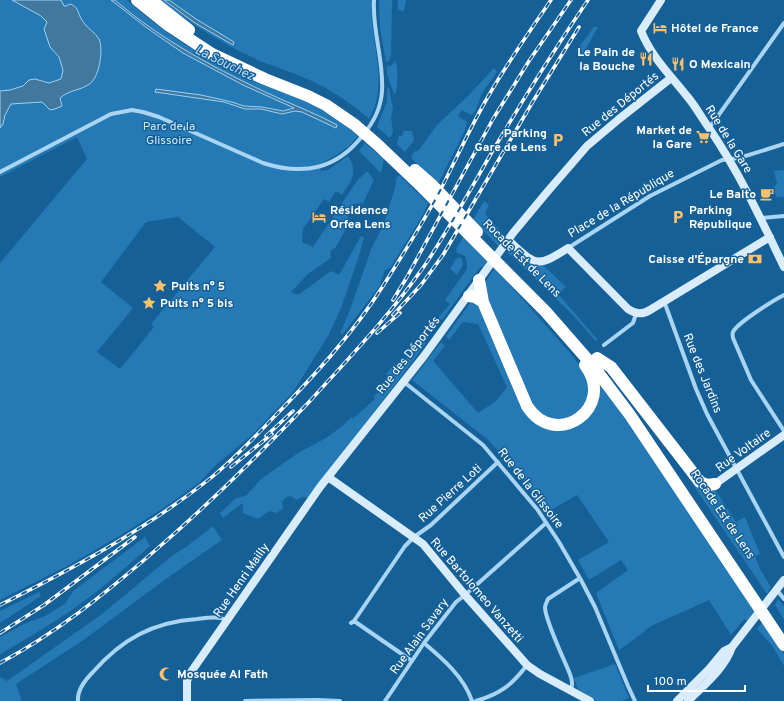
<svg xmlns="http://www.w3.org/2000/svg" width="784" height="701" font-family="Overpass,sans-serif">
  <rect width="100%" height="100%" fill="#166098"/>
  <path fill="#2579b4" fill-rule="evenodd" d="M0 0H127C154 25 187 48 220 64 253 81 289 90 321 108 334 116 346 126 358 136L349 146 335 156 324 162 320 171 328 170 348 156C359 173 351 181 342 195L336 191 329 202 324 199 303 229 302 242 313 247 359 178 361 177 367 171 374 180 363 203 353 204 348 216 347 227 336 247 330 251 331 258 308 274 291 292 298 295 331 271 339 275 361 236 364 237 359 256 341 308 328 336 293 392 252 435 217 464 200 482 165 507 121 535 69 565 0 600V263L87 159 77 137 0 177ZM178 217 215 247 151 324 154 327 120 369 97 352 133 308 101 282 146 222Z
    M160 0H164L234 42 196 19 169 0H372C368 39 391 82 369 119 350 102 329 88 305 78 292 72 278 68 265 63 227 47 192 25 160 0Z
    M379 0H392L391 55 389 61 386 62 380 28Z
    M398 0H406L404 11 398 10Z
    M594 27H598L583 54 577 50Z
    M395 60C399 68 397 84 396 93L394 94 387 74V67L392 65Z
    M494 68 497 72 482 93 475 112 471 115 462 110 458 116 467 122 465 130 438 184 411 158 414 152 419 150 437 125 468 96Z
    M387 88H389L393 109 391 117 393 132 390 138 377 127 387 101Z
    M404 131H412L414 140 405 152 397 144 399 136H402Z
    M365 143 384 159 381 173 359 151Z
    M784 170V197H777L773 190 775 189 773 187 777 184 774 171Z
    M399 175 428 203 423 215 390 268 385 270 379 287 342 335 340 333 350 310 372 247 383 226 395 188 396 179Z
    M484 201 489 205 485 214 505 236 498 246 473 220Z
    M464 236 488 260 483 267H480L442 320 438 318 450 304 445 300 467 269V264L465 256 457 253 456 249Z
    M512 250C527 257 524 264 544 266L566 287 558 294 598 340 596 341 572 314 507 252Z
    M459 257 462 259 463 265 457 275 450 269 455 260Z
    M495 268 570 353 584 371 588 378 589 394 580 413 557 421 534 411 485 301 483 285Z
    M470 303H473L481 306 529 415 576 424 599 383 609 395 755 611 747 621 744 619 731 635 709 600 651 626 636 638 619 650 596 593 628 570 621 560 589 580 578 560 609 542 577 495 548 512 503 456 487 439 412 380 441 342 445 346 433 361 478 413 496 401 507 387 478 324 463 322 449 340 446 336Z
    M421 340 426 343C388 396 346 446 308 498L303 497 296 500 291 496 286 497 282 502 283 509 276 513 269 511 258 519 243 513V505L241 504 223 518 220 513 235 499 247 495 261 479 298 453 326 438 341 427 352 417 353 419 375 399 374 396 381 390 390 377 386 374 394 365 410 356Z
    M673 455 714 488 736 522 745 517 760 554 755 556 761 571 771 587 767 594Z
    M213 526 222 540 170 576 82 641 16 684 22 701H0V677L7 681 102 614 173 555 186 547Z
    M145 537 150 546C124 569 98 592 69 612 46 627 24 641 0 654V637L24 624 43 617 65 604 73 591Z
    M39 592 41 596 0 623V611Z
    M778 599 784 606V620L775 605Z
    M763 621 784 654V666L773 647 757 629Z
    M615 664 629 698 622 701H597L578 689 574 678Z"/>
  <path fill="#43789e" stroke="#9bd1f4" d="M12 0H61L64 6H66L70 4C80 7 77 15 84 23 88 29 95 32 99 39 104 50 99 80 88 85 82 89 74 90 68 93 65 94 63 96 60 98L62 106 55 109 50 110 42 102 11 104 5 115 3 124 0 128V91L10 90 23 86 29 80 35 79 49 83 61 79 63 70 59 57 50 47 44 29 47 22 41 16Z
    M111 0H115C162 41 220 71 276 97 296 106 317 114 337 125L336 128 302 112 295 111 282 114 261 109H245L224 102 155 92 156 89 201 95 232 102 244 106 262 107 283 111 294 108 243 85 183 53 147 28Z
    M164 0H169L196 19 234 42 233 45 195 23Z"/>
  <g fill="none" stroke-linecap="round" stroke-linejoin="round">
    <path stroke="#a9d4f2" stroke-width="4" d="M709 127 713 123 784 23
      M0 172 111 114 132 110 143 112 159 117 263 163C304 176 337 169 363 135 374 122 381 107 382 91 384 60 372 31 374 0
      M761 218 784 216
      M568 248 650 196 722 160 739 158 784 144
      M784 295C774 300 737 323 733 332 732 334 733 336 733 338L751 380 784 431
      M664 301 696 389 707 414 784 557
      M604 345 633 323 636 314
      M404 382 483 445 537 509 559 542 581 580 595 607 628 686 635 701
      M777 590 784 599
      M354 621 412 661
      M351 623 354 621 405 546 414 537 431 525 498 462
      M424 643C443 659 464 677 472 701
      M571 690C574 682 570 674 567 667 561 653 546 621 545 608 545 604 547 602 548 599L580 578
      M78 701C77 690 86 679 93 672 122 639 153 622 197 619 207 618 217 616 227 620
      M245 701 317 700 340 701
      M385 701 424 643 456 602 465 595 546 523
      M476 701C500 694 512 685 527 665"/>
    <path stroke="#d8ecfc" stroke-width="8" d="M661 0 641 31C651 56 670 75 686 95 695 105 701 117 709 128 739 172 761 219 784 267
      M508 240C536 265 535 269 568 248L628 309C635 314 642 315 650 310L770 237
      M328 477 423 544 465 595 527 665 540 674 590 701
      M715 484 784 435
      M187 701V681L191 672 320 487 424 356 513 233 548 191 587 146 619 119 671 78
      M677 701 709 669 724 651 732 647
      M688 701C704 685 725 668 732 647L784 580"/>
    <path stroke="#fff" stroke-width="12" d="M137 0 168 25 212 54 265 79 308 96 326 105 355 125 378 145 422 187 546 312 594 367 630 415 784 645
      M151 0 189 30
      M415 170 431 184 477 232
      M479 280 483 302 527 406C556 451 617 407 585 365
      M469 296 475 297 483 302
      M597 358 611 367 700 482 708 485 715 484"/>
    <g stroke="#fff" stroke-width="3.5">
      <path id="rail" d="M393 300 407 277 493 119 529 61 571 0
        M393 315 421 285 443 255 532 103 579 27
        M377 333 400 313
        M266 436 293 411
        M231 467 272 434
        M0 605C74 568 148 528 212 477 234 459 253 439 273 418 313 377 352 335 383 286 404 253 425 220 443 185 458 155 472 124 489 95 508 62 530 31 551 0
        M0 633 44 605 135 537
        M0 663C56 633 102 596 150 555 207 506 257 457 309 402 349 358 391 314 425 265 449 229 470 190 492 152 522 101 554 50 588 0"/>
    </g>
    <use href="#rail" stroke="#166098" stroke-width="2" stroke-dasharray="6" stroke-linecap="butt"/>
  </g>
  <defs>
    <g id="hotel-bare" transform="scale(1.08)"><path d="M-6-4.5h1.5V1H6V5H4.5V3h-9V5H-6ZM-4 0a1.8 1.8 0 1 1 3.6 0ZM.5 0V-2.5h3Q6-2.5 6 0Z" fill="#ffc06a" stroke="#166098" stroke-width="2.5" paint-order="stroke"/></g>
    <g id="restaurant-bare" transform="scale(1.08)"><path d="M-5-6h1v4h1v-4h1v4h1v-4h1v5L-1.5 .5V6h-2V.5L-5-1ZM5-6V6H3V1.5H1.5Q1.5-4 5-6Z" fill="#ffc06a" stroke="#166098" stroke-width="2.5" paint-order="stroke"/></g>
    <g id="supermarket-bare" transform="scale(1.08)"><path d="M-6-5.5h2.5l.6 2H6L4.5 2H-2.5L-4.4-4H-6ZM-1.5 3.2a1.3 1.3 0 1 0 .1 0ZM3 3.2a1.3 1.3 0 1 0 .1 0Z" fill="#ffc06a" stroke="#166098" stroke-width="2.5" paint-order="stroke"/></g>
    <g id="parking-bare" transform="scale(1.08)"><path d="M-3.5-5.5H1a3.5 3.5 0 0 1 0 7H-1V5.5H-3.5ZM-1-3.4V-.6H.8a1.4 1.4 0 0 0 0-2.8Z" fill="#ffc06a" stroke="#166098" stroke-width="2.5" paint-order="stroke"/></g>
    <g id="cafe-bare" transform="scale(1.08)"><path d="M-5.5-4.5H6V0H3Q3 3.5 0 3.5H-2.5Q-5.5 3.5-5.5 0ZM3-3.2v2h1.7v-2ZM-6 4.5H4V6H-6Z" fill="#ffc06a" stroke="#166098" stroke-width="2.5" paint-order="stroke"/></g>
    <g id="bank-bare" transform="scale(1.08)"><path d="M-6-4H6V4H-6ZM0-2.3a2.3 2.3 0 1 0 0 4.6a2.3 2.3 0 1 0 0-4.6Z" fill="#ffc06a" stroke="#166098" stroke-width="2.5" paint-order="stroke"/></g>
    <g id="sight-bare" transform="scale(1.08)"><path d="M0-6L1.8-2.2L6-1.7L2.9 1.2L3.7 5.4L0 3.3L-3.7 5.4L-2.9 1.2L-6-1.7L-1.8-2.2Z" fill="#ffc06a" stroke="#166098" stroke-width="2.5" paint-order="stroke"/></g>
    <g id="mosque-bare" transform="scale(1.08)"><path d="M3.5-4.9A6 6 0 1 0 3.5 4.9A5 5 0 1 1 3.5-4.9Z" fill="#ffc06a" stroke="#166098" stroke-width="2.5" paint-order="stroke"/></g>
  </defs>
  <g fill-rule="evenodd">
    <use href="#hotel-bare" x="660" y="28"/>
    <use href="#restaurant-bare" x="646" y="59"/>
    <use href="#restaurant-bare" x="678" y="64"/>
    <use href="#supermarket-bare" x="703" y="137"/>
    <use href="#parking-bare" x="558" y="140"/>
    <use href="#cafe-bare" x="767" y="194"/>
    <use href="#hotel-bare" x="319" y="217"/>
    <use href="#parking-bare" x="678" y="217"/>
    <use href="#bank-bare" x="755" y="259"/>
    <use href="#sight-bare" x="160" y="286"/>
    <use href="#sight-bare" x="149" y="303"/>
    <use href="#mosque-bare" x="166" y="674"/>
  </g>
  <g text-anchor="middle" stroke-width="3" stroke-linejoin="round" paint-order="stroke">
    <g font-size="12" font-weight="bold" fill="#fff" stroke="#166098" text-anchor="start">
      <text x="671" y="32">Hôtel de France</text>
      <text x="635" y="56" text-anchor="end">Le Pain de<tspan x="635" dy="14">la Bouche</tspan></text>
      <text x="689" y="68">O Mexicain</text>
      <text x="692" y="134" text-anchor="end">Market de<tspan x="692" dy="14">la Gare</tspan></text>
      <text x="547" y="137" text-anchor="end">Parking<tspan x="547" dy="14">Gare de Lens</tspan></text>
      <text x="756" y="198" text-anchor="end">Le Balto</text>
      <text x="330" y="214">Résidence<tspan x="330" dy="14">Orfea Lens</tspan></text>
      <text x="689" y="214">Parking<tspan x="689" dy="14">République</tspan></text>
      <text x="744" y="263" text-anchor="end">Caisse d'Épargne</text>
      <text x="171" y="290">Puits n° 5</text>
      <text x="160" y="307">Puits n° 5 bis</text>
      <text x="177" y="678">Mosquée Al Fath</text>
    </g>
    <g font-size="12" fill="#fff" stroke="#166098">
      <text transform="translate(620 104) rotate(-39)" y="4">Rue des Déportés</text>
      <text transform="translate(729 139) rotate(58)" y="4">Rue de la Gare</text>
      <text transform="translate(621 203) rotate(-31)" y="4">Place de la République</text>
      <text transform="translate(522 258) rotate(45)" y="4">Rocade Est de Lens</text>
      <text transform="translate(408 355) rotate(-52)" y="4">Rue des Déportés</text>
      <text transform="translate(703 373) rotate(68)" y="4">Rue des Jardins</text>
      <text transform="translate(743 450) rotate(-36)" y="4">Rue Voltaire</text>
      <text transform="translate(531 488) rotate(52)" y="4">Rue de la Glissoire</text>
      <text transform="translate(450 493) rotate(-42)" y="4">Rue Pierre Loti</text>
      <text transform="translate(723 514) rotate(56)" y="4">Rocade Est de Lens</text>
      <text transform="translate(241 580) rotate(-55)" y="4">Rue Henri Mailly</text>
      <text transform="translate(477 590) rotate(49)" y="4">Rue Bartolomeo Vanzetti</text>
      <text transform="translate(419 636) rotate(-54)" y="4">Rue Alain Savary</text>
    </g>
    <g font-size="12" fill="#d0eafc" stroke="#166098">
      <text x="169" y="130">Parc de la<tspan x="169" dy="14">Glissoire</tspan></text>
    </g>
    <g font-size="13" font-style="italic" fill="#b5ddf8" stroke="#166098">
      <text transform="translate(225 62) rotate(26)" y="5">La Souchez</text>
    </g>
  </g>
  <path d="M648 685v6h97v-6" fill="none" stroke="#ffffff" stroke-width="2"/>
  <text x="654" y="685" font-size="12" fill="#ffffff" stroke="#166098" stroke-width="3" paint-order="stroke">100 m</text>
</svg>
